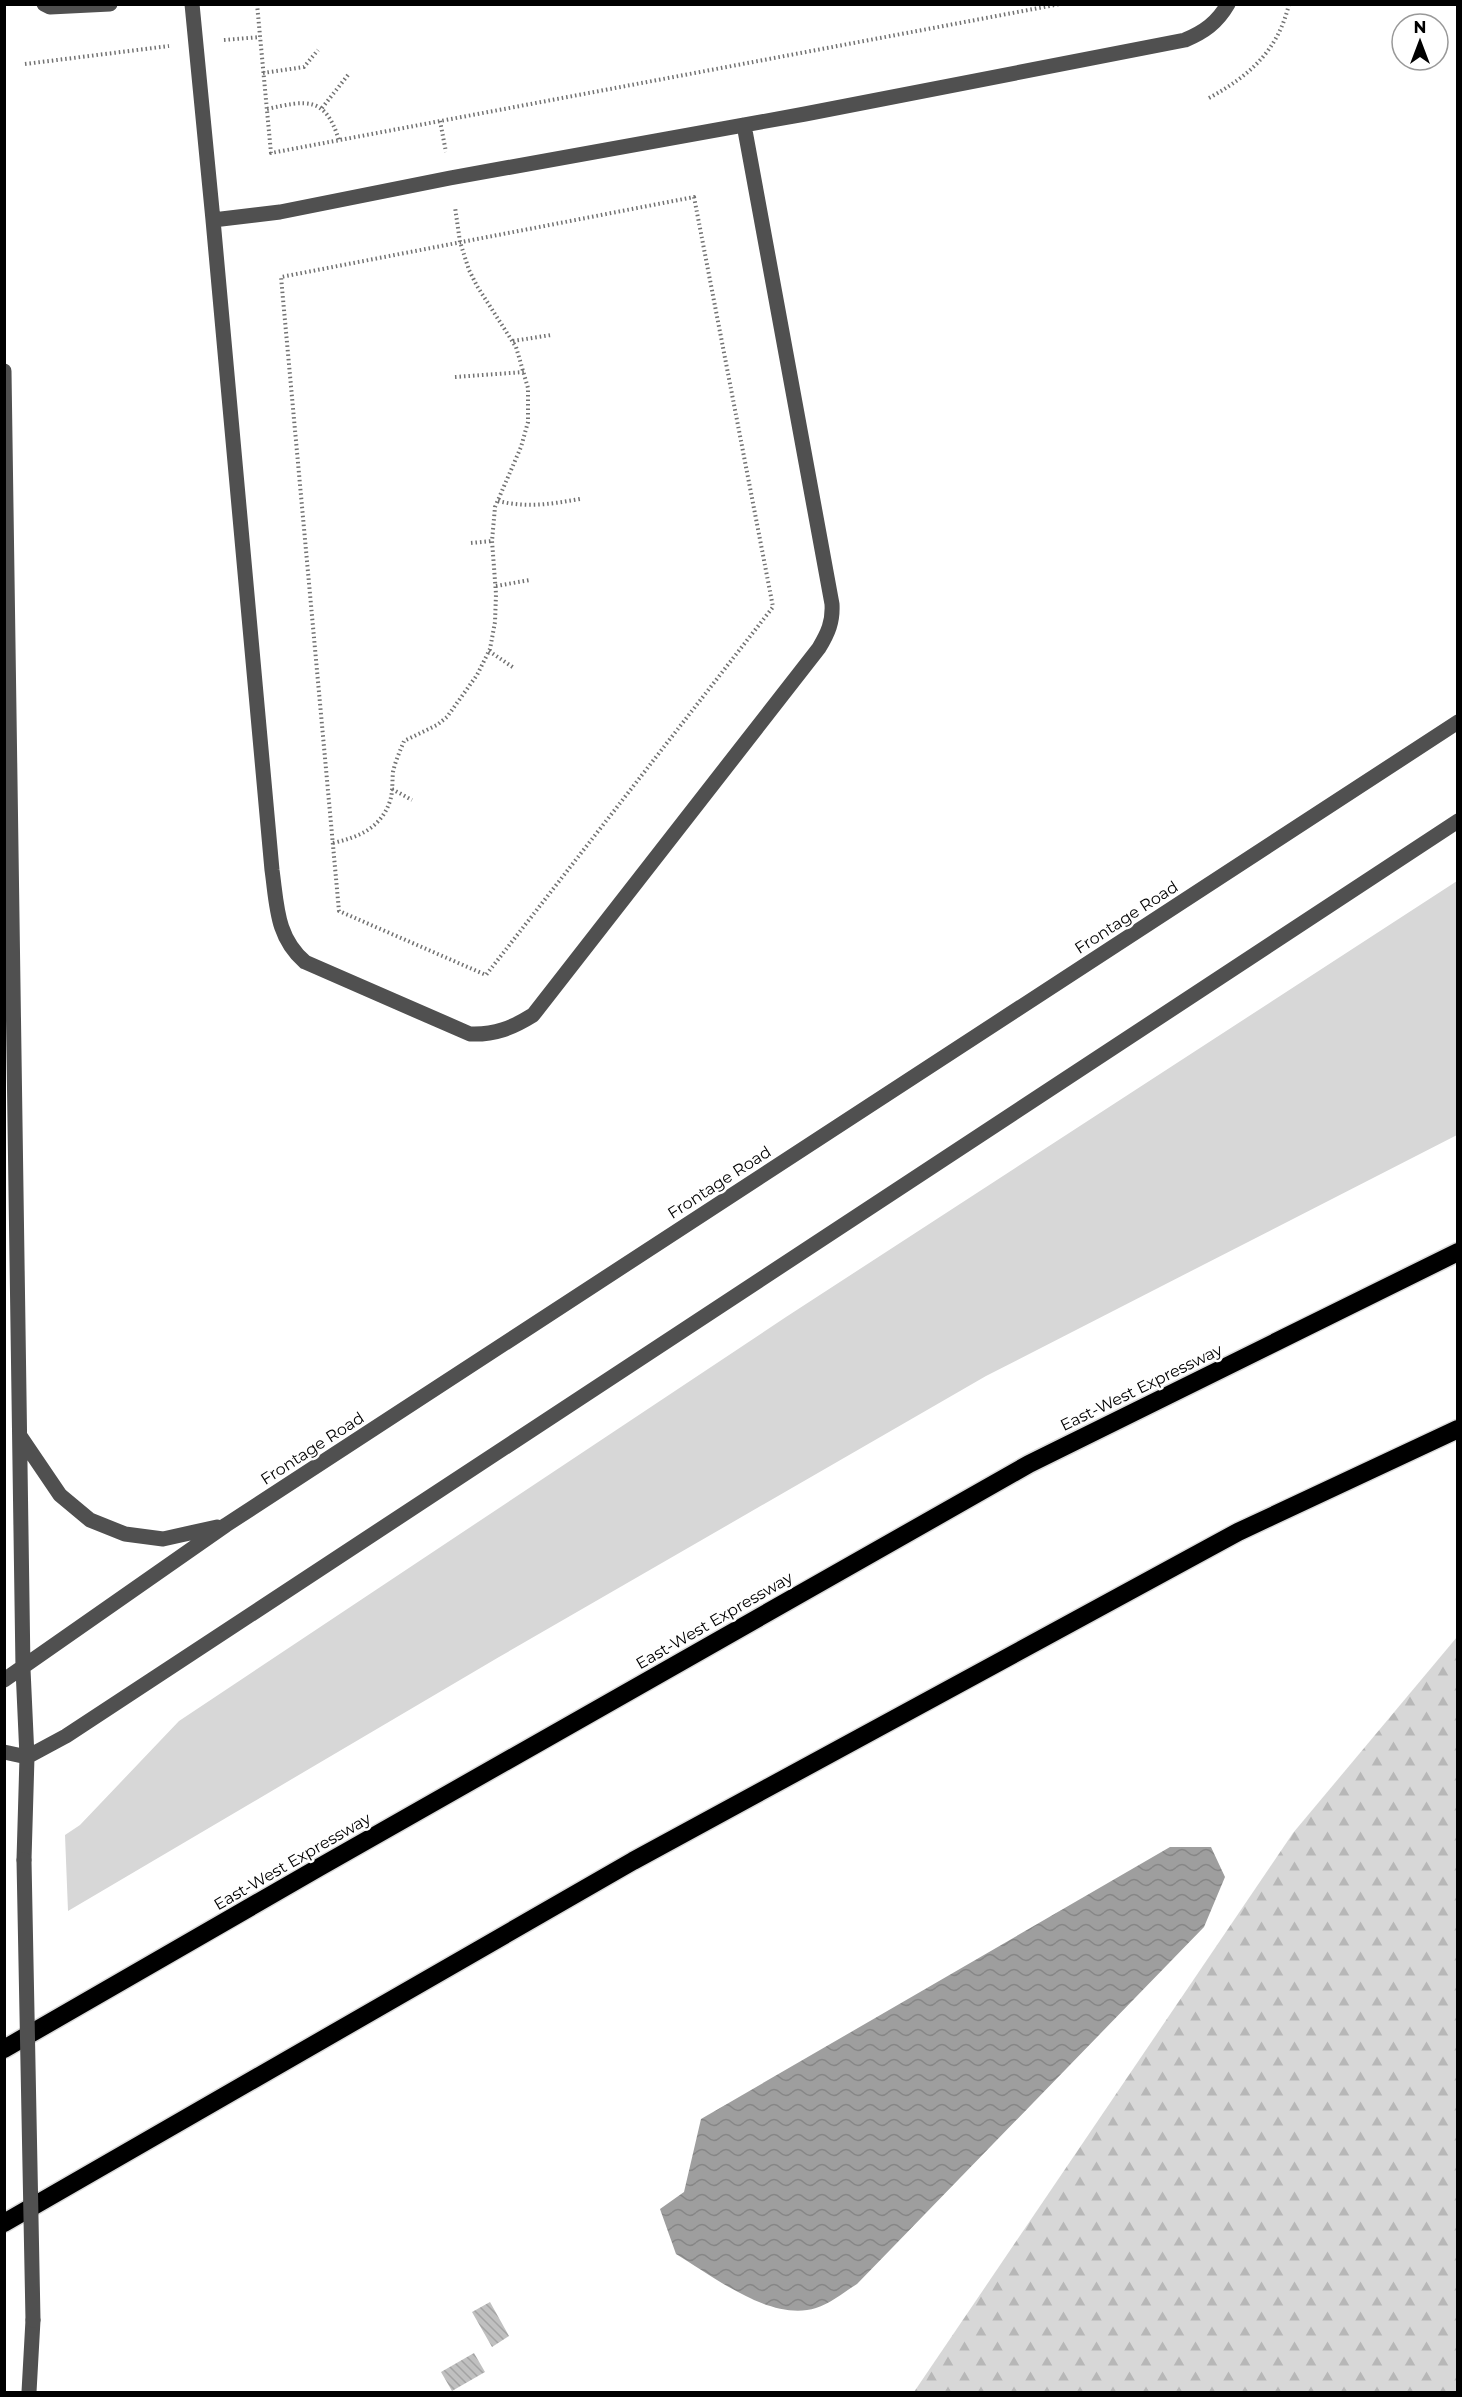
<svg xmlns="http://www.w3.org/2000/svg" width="1462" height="2397" font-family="Montserrat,sans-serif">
  <defs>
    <pattern id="forest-firs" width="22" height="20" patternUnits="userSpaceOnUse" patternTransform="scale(1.5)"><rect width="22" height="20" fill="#d7d7d7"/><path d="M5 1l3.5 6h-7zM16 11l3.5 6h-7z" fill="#b7b7b7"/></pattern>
    <pattern id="water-waves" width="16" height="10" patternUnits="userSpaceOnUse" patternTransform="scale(1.5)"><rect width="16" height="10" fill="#9e9e9e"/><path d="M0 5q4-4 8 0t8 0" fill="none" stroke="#868686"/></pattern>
    <pattern id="building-back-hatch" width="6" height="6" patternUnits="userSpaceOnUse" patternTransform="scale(1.5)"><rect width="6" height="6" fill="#c0c0c0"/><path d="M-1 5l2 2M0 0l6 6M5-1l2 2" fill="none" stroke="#a3a3a3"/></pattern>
  </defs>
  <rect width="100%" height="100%" fill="#fff"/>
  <path fill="#d7d7d7" d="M1457 881V1135L986 1376 499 1657 68 1911 65 1835 80 1825 179 1721 786 1317Z"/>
  <path fill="url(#forest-firs)" d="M1457 1637V2392H914L1293 1833Z"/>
  <path fill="url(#water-waves)" d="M1170 1847H1211L1225 1877 1204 1927 857 2284C844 2292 830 2304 816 2308 771 2322 714 2277 676 2254L660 2209 684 2192 701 2119Z"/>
  <path fill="url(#building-back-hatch)" d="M490 2302 509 2336 492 2347 472 2312Z
    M474 2353 485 2372 452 2391 441 2372Z"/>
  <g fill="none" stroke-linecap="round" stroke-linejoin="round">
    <g stroke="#dbdbdb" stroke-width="21">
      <path id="highway" d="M4 2049 318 1868 1029 1464 1458 1252
        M4 2223 633 1861 1238 1532 1458 1429"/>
    </g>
    <path stroke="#727272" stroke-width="4" stroke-dasharray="1.5 3" stroke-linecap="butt" d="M257 4 271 153 1060 4
      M224 40 260 37
      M25 64 169 46
      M263 73 304 67 318 50
      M1209 98C1249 76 1278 51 1289 4
      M322 108 348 75
      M267 109C307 100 325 96 339 140
      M440 121 446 152
      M694 197 773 607 486 975 339 911 281 277Z
      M513 341 551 335
      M455 377 524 372
      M498 501C526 508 552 504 580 499
      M471 543 492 541
      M496 586 530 580
      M489 651 514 668
      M392 789 412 800
      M333 843C359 837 381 828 390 801 393 792 392 782 393 772 395 762 400 751 404 741L437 725 447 717 477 675 490 649 495 622 496 594 492 541 495 507 521 447 528 422V388L516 347 477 286 469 270 460 242 455 207"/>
    <path stroke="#505050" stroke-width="15" d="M44 4 50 7 110 4
      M192 4 213 220
      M744 125 832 604C833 622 828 633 819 648L533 1015C512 1028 495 1035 470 1034L305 962C276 937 277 905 272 870L213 220 280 212 450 178 805 114 1185 40C1204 32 1217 23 1228 4
      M4 371 23 1669 27 1757 24 1860
      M20 1436 60 1495 90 1520 125 1534 163 1539 217 1527
      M4 1680 226 1525 1458 722
      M4 1752 27 1757 66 1736 1458 821
      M29 2392 33 2320"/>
    <use href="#highway" stroke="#000" stroke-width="18"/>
    <path stroke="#505050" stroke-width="15" d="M24 1860 33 2320"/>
  </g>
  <g text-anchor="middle" stroke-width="5" stroke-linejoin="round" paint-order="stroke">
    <g font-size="16" fill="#000" stroke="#fff">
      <text transform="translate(1126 917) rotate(-33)" y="6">Frontage Road</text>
      <text transform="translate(719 1182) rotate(-33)" y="6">Frontage Road</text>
      <text transform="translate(1141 1387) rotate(-26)" y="6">East-West Expressway</text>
      <text transform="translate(312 1448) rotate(-33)" y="6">Frontage Road</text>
      <text transform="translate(714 1620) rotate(-30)" y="6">East-West Expressway</text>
      <text transform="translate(292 1861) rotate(-30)" y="6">East-West Expressway</text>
    </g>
  </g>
  <rect width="1462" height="2397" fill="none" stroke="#000000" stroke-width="12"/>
  <g transform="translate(1420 42)"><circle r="28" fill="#ffffff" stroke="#999999" stroke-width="1.5"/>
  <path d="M0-4.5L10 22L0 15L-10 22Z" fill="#000000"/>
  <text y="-9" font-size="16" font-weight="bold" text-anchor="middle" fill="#000000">N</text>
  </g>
</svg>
